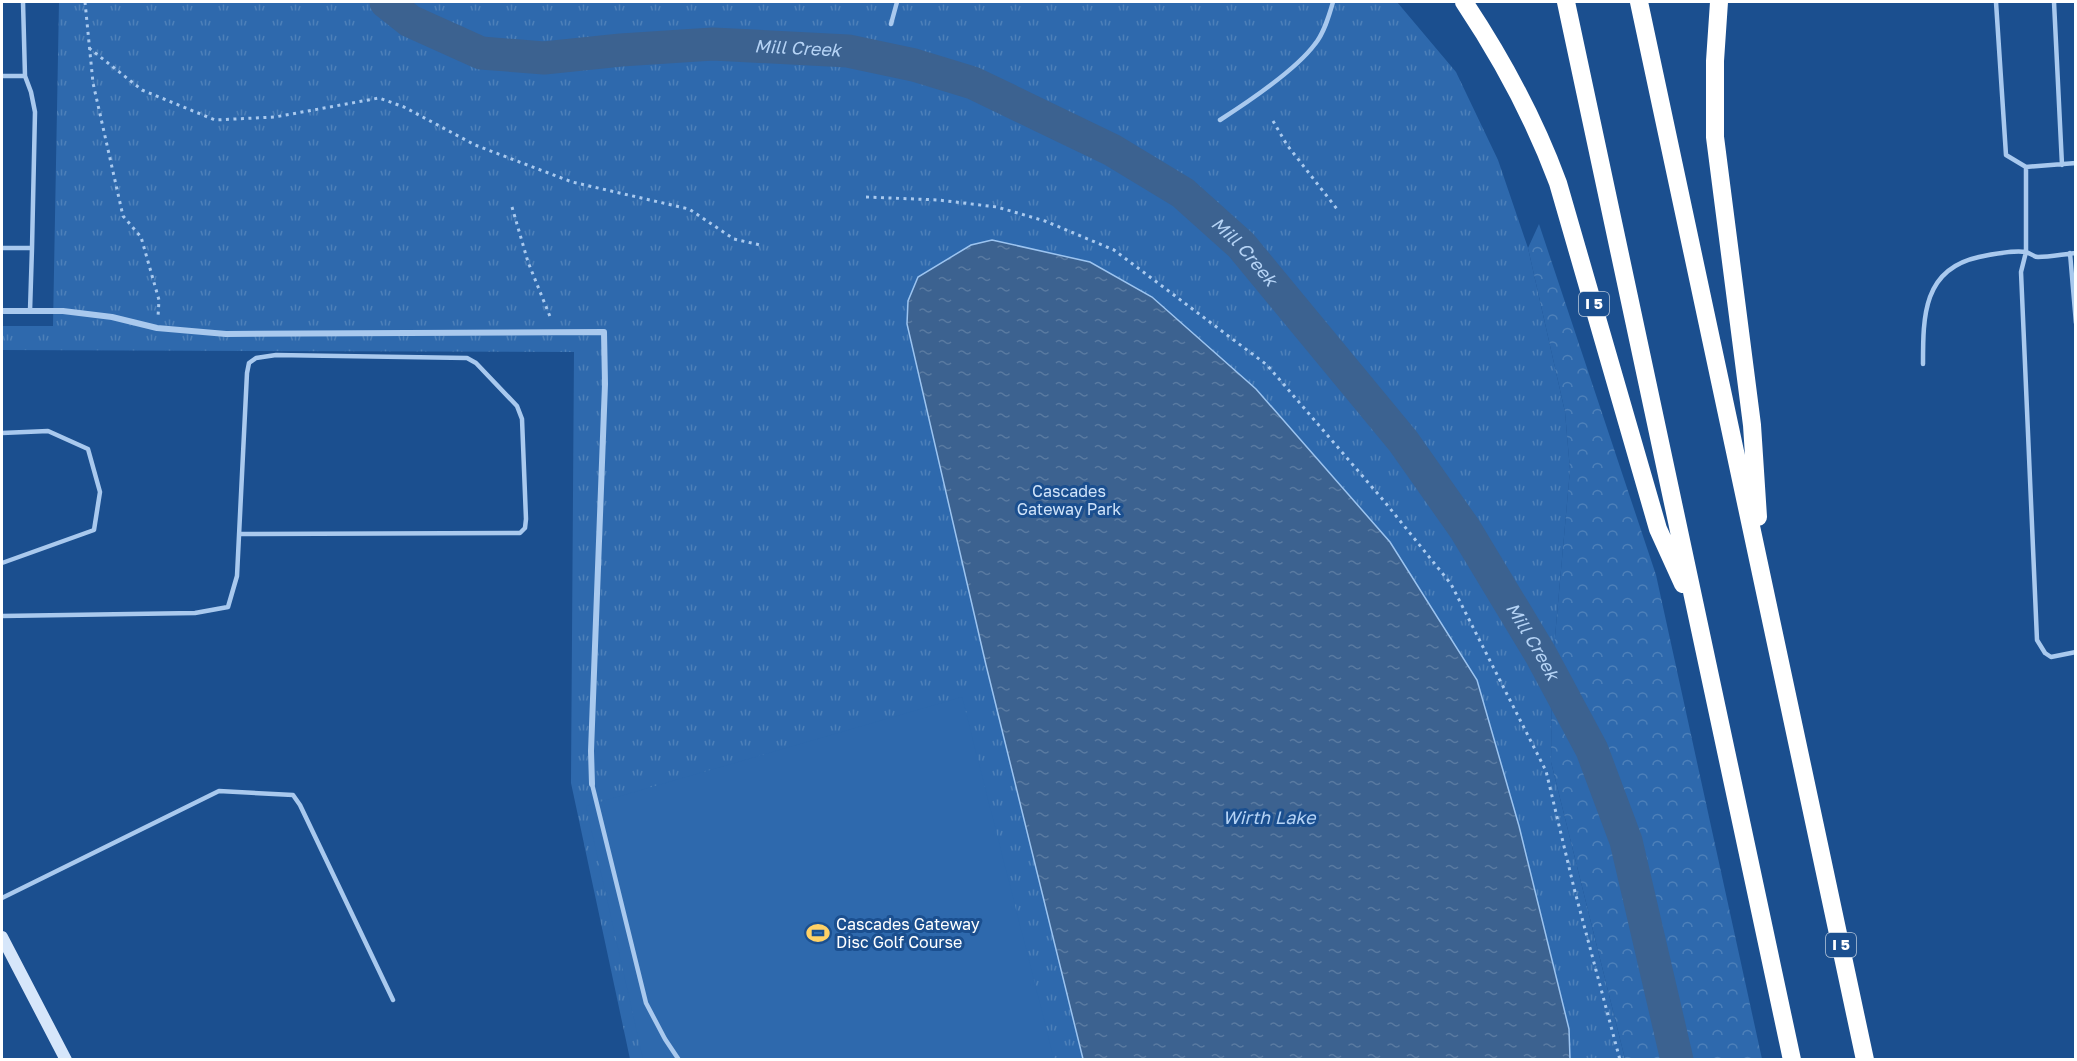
<svg xmlns="http://www.w3.org/2000/svg" width="2077" height="1061" font-family="'Golos Text',sans-serif">
  <defs>
    <pattern id="grass-tufts" width="24" height="20" patternUnits="userSpaceOnUse" patternTransform="scale(1.5)"><rect width="24" height="20" fill="#2e69ad"/><path d="M3 7l-1-3M5 7V3M7 7l1-3M15 17l-1-3M17 17v-4M19 17l1-3" fill="none" stroke="#4d80b9"/></pattern>
    <pattern id="forest-crowns" width="20" height="18" patternUnits="userSpaceOnUse" patternTransform="scale(1.5)"><rect width="20" height="18" fill="#2e69ad"/><path d="M2 6a3 3 0 1 1 6 0M12 15a3 3 0 1 1 6 0" fill="none" stroke="#4d80b9"/></pattern>
    <pattern id="water-ripples" width="26" height="14" patternUnits="userSpaceOnUse" patternTransform="scale(1.5)"><rect width="26" height="14" fill="#3c6290"/><path d="M2 4q2-2 4 0t4 0M15 11q2-2 4 0t4 0" fill="none" stroke="#597aa1"/></pattern>
  </defs>
  <rect width="100%" height="100%" fill="#1b4f8f"/>
  <path fill="url(#grass-tufts)" d="M59 2H1397L1456 72 1498 160 1528 248 1565 412 1570 470 1552 670 1551 762 1625 1059H630L571 783 574 352 2 350V326H53Z"/>
  <path fill="url(#forest-crowns)" d="M1539 224 1656 575 1762 1059H1625L1551 762 1552 670 1570 470 1565 412 1528 248Z"/>
  <path fill="#2e69ad" d="M962 697 1054 1059H643L586 806Z"/>
  <path fill="url(#water-ripples)" stroke="#9cc4f0" stroke-width="1.5" d="M992 240 1090 262 1152 297 1256 389 1390 542 1477 680 1519 826 1569 1029 1570 1059H1083L986 665 907 324 908 301 918 277 971 245Z"/>
  <g fill="none" stroke-linecap="round" stroke-linejoin="round">
    <path stroke="#3c6290" stroke-width="33" id="s1" d="M386 2 410 21 481 53 544 58 621 50 713 44 848 51 914 65 973 83 1112 150 1183 193 1241 245 1403 441 1465 529 1541 655 1592 750 1626 841 1677 1060"/>
    <path stroke="#a9c9ee" stroke-width="3" stroke-dasharray="3 4.5" stroke-linecap="butt" d="M85 2 93 83 123 216 141 237 159 300 158 317
      M89 48 142 90 215 120 275 117 379 98 404 107 475 145 572 182 689 209 734 239 760 245
      M1273 121 1287 145 1337 209
      M866 197 938 200 997 207 1045 221 1114 250 1267 365 1384 501 1451 584 1546 771 1574 888 1620 1060
      M512 207 528 262 551 319"/>
    <path stroke="#a9c9ee" stroke-width="4.5" d="M23 2 25 76 31 92 35 112 32 248
      M1996 2 2006 155 2026 167
      M2054 2 2062 165
      M891 24 897 2
      M2 76H25
      M1220 120C1248 102 1295 71 1315 44 1324 33 1329 16 1333 2
      M2076 163 2026 167V252L2021 272 2037 640 2045 653 2051 657 2076 652
      M2 248H32L30 311
      M2070 253 2076 323
      M1923 364C1923 316 1923 269 1979 257 1993 254 2012 250 2026 252 2030 253 2034 257 2038 257 2050 257 2064 254 2076 253
      M2 433 48 431 88 449 100 492 94 530 2 563
      M2 616 195 613 228 607 237 576 247 373 249 363 256 358 276 355 467 358 476 363 517 406 522 419 526 519 525 528 520 533 239 534
      M592 784 646 1003 665 1039 679 1060
      M2 898 219 791 293 795 300 805 393 1000"/>
    <path stroke="#a9c9ee" stroke-width="6" d="M2 311H63L112 317 157 328 226 334 604 332 605 384 591 751 592 784"/>
    <path stroke="#d6e6fa" stroke-width="12" d="M2 937 66 1060"/>
    <path stroke="#fff" stroke-width="18" d="M1464 2C1502 59 1534 118 1558 183L1658 529 1683 584
      M1566 2 1792 1060
      M1639 2 1865 1060
      M1719 2 1715 61V137L1752 425 1758 517"/>
  </g>
  <defs>
    <g id="stadium-bare" transform="scale(1.8)"><path d="M0-5a6.5 5 0 1 0 0 10a6.5 5 0 1 0 0-10ZM-3.5-1.8h7v3.6h-7Z" fill="#ffd166" stroke="#1b4f8f" stroke-width="2.5" paint-order="stroke"/></g>
  </defs>
  <g fill-rule="evenodd">
    <use href="#stadium-bare" x="818" y="933"/>
  </g>
  <g text-anchor="middle" stroke-width="6" stroke-linejoin="round" paint-order="stroke">
    <g fill="#1b4f8f" stroke="#bbcadd" stroke-width="1.5">
      <rect x="1579" y="292" width="30" height="24" rx="4.5"/>
      <rect x="1826" y="933" width="30" height="24" rx="4.5"/>
    </g>
    <g font-size="15" font-weight="bold" fill="#fff">
      <text x="1594" y="309">I 5</text>
      <text x="1841" y="950">I 5</text>
    </g>
    <g font-size="16" fill="#cfe3fa" stroke="#1b4f8f">
      <text x="1069" y="497">Cascades<tspan x="1069" dy="18">Gateway Park</tspan></text>
    </g>
    <g font-size="16" fill="#fff" stroke="#1b4f8f" text-anchor="start">
      <text x="836" y="930">Cascades Gateway<tspan x="836" dy="18">Disc Golf Course</tspan></text>
    </g>
    <g font-size="18" font-style="italic" fill="#b5d3f5" stroke="#1b4f8f">
      <text dy="6" stroke="none"><textPath href="#s1" startOffset="426">Mill Creek</textPath></text>
      <text dy="6" stroke="none"><textPath href="#s1" startOffset="928">Mill Creek</textPath></text>
      <text dy="6" stroke="none"><textPath href="#s1" startOffset="1414">Mill Creek</textPath></text>
      <text x="1269" y="824">Wirth Lake</text>
    </g>
  </g>
  <rect width="2077" height="1061" fill="none" stroke="#ffffff" stroke-width="6"/>
</svg>
